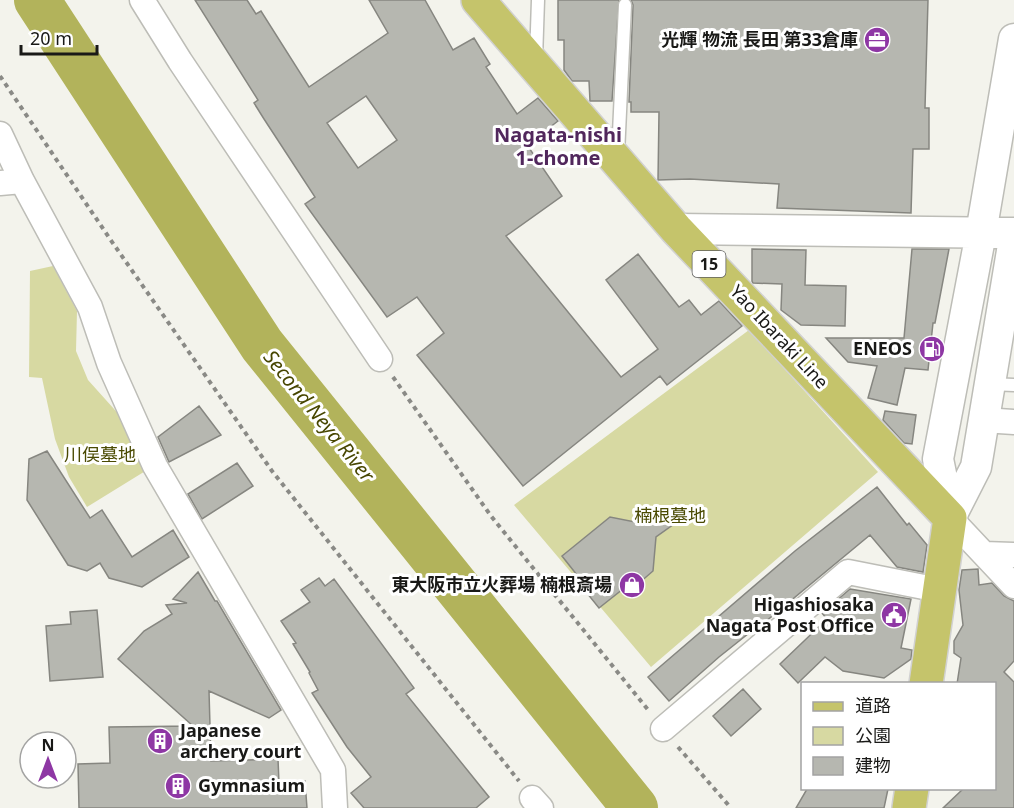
<svg xmlns="http://www.w3.org/2000/svg" width="1014" height="808" font-family="'Noto Sans','Noto Sans JP',sans-serif">
  <rect width="100%" height="100%" fill="#f3f3ec"/>
  <path fill="#d7d9a2" d="M53 266 77 311 76 351 88 380 123 419 147 470 87 507 69 477 55 439 42 378 29 377 30 271Z
    M749 330 878 472 651 667 514 505Z"/>
  <g fill="none" stroke-linecap="round" stroke-linejoin="round">
    <path stroke="#b2b35b" stroke-width="46" d="M37 0 262 345 635 808"/>
  </g>
  <path fill="#b6b7b0" stroke="#868680" stroke-width="1.5" fill-rule="evenodd" d="M195 0H247L256 14 261 11 309 87 388 33 369 0H425L453 50 474 38 490 64 486 67 517 114 538 98 558 121 527 145 562 196 506 236 621 377 658 349 606 280 638 254 679 307 689 300 701 315 719 301 742 326 667 385 660 376 523 486 417 355 444 333 417 297 387 317 305 204 315 197 264 119 254 103 258 100ZM366 96 397 140 358 168 327 123Z
    M558 0H619L612 101H590L589 81H572L564 70V40H558Z
    M631 0H928L925 108H929V149H913L911 213 777 208 779 184 690 179 658 180 659 112H631V102H629L633 5Z
    M752 249 806 250 805 285 846 286 845 326 801 325 781 310 782 284 753 283 752 281Z
    M912 249H949L935 323H933L928 370 905 368 897 405 868 398 877 366 848 362 826 338H904Z
    M199 406 221 435 169 462 158 437Z
    M885 411 916 415 912 444 904 443 883 420Z
    M47 451 90 518 102 510 132 557 173 530 189 557 142 587 109 578 100 563 87 571 68 565 27 500 29 459Z
    M237 463 253 486 202 519 188 494Z
    M877 487 907 525 909 523 927 545 923 572 897 567 870 535 759 627 758 626 719 657 669 701 648 677 795 551Z
    M662 508 674 524 656 537 653 571 631 590 623 589 599 608 578 582 581 580 562 556 610 517 640 523Z
    M978 569 979 585 992 583 1004 596 1014 601V661L1004 672 1014 682V808H943L963 789H994V684H957L961 658 954 653V641L963 625 959 590 962 570Z
    M198 572 215 601H217L281 710 269 718 209 691 211 761 278 759 279 783 305 781 307 808H79L78 764 110 763 109 727 193 726 118 659 144 631 172 614 166 605 187 603 173 599Z
    M319 578 325 586 334 579 414 688 406 694 489 797 476 808H364L351 793 371 777 347 747 312 693 318 690 309 673 310 672 293 644 296 643 281 621 310 602 301 590Z
    M850 589 911 599 901 648 912 650 911 659 884 678 843 671 825 657 798 683 780 664 827 619 822 613Z
    M97 610 103 677 50 681 46 626 71 624 70 612Z
    M743 689 761 709 731 736 713 716Z
    M807 789H888L884 808H796Z"/>
  <g fill="none" stroke-linecap="round" stroke-linejoin="round">
    <g stroke="#bdbdb7" stroke-width="15">
      <path id="service" d="M536 59 538 0
        M618 154 625 5
        M989 384 1014 385"/>
    </g>
    <g stroke="#bdbdb7" stroke-width="27">
      <path id="minor" d="M142 0 180 61 380 359
        M0 134 22 181 90 307 109 363 155 466 333 770 335 808
        M0 183 22 181
        M983 420 1014 422
        M950 518 1014 586
        M984 554 1014 555
        M663 729 848 572 939 590
        M532 798 541 808"/>
    </g>
    <g stroke="#bdbdb7" stroke-width="33">
      <path id="tertiary" d="M676 229 1014 233
        M950 518 938 459 981 233 1014 39
        M950 518 976 467 1014 239"/>
    </g>
    <g stroke="#d1d1d1" stroke-width="36">
      <path id="primary" d="M478 0 676 229 950 518 926 684
        M909 808 912 788"/>
    </g>
    <path stroke="#8a8a86" stroke-width="4" stroke-dasharray="4.5 4.5" stroke-linecap="butt" d="M0 76 110 239 272 471 519 781
      M393 377 491 516 649 711
      M678 747 731 808"/>
    <use href="#service" stroke="#fff" stroke-width="12"/>
    <use href="#minor" stroke="#fff" stroke-width="24"/>
    <use href="#tertiary" stroke="#fff" stroke-width="30"/>
    <use href="#primary" stroke="#c5c46b" stroke-width="33"/>
  </g>
  <defs>
    <g id="office-disc" transform="scale(1.35)"><circle r="9.5" fill="#8e37a4" stroke="#fff"/><path d="M-6-3h4V-5.5h4V-3h4V5H-6ZM-1-4.5V-3h2v-1.5ZM-6 0V1H6V0Z" fill="#fff"/></g>
    <g id="fuel-disc" transform="scale(1.35)"><circle r="9.5" fill="#8e37a4" stroke="#fff"/><path d="M-5.5-6h7V0h2V4h1.3V-2.5L3-4.5l.8-.8L6-3V5H2.5V1h-1V6h-7ZM-4.2-4.7v3.2H.2V-4.7Z" fill="#fff"/></g>
    <g id="shop-disc" transform="scale(1.35)"><circle r="9.5" fill="#8e37a4" stroke="#fff"/><path d="M-5-2.5h2.3a2.7 3.5 0 0 1 5.4 0H5L5.5 6h-11ZM-1.5-2.5h3a1.5 2.3 0 0 0-3 0Z" fill="#fff"/></g>
    <g id="civic-disc" transform="scale(1.35)"><circle r="9.5" fill="#8e37a4" stroke="#fff"/><path d="M-.6-6.5H3V-4.5H.6V-3L4-1V1h2V6H-6V1h2V-1L-.6-3ZM-1.2 2.5V6h2.4V2.5Z" fill="#fff"/></g>
    <g id="building-disc" transform="scale(1.35)"><circle r="9.5" fill="#8e37a4" stroke="#fff"/><path d="M-4-6H4V6H1V3H-1V6H-4ZM-2.5-4.3h1.7v1.8h-1.7ZM.8-4.3h1.7v1.8H.8ZM-2.5-1h1.7V.8h-1.7ZM.8-1h1.7V.8H.8Z" fill="#fff"/></g>
  </defs>
  <g fill-rule="evenodd">
    <use href="#office-disc" x="877" y="40"/>
    <use href="#fuel-disc" x="932" y="349"/>
    <use href="#shop-disc" x="632" y="585"/>
    <use href="#civic-disc" x="894" y="615"/>
    <use href="#building-disc" x="160" y="741"/>
    <use href="#building-disc" x="178" y="786"/>
  </g>
  <g text-anchor="middle" stroke-width="6" stroke-linejoin="round" paint-order="stroke">
    <rect fill="#fff" stroke="#5e5e5d" stroke-width="1.5" x="692.5" y="251" width="33" height="26" rx="4.5"/>
    <g font-size="16" font-weight="bold" fill="#191917">
      <text x="709" y="270">15</text>
    </g>
    <g font-size="18" font-weight="bold" fill="#191917" stroke="#fff" text-anchor="end">
      <text x="858" y="46">光輝 物流 長田 第33倉庫</text>
      <text x="912" y="355">ENEOS</text>
      <text x="612" y="591">東大阪市立火葬場 楠根斎場</text>
      <text x="874" y="611">Higashiosaka<tspan x="874" dy="21">Nagata Post Office</tspan></text>
      <text x="180" y="737" text-anchor="start">Japanese<tspan x="180" dy="21">archery court</tspan></text>
      <text x="198" y="792" text-anchor="start">Gymnasium</text>
    </g>
    <g font-size="18" fill="#191917" stroke="#fff">
      <text transform="translate(779 337) rotate(47)" y="6">Yao Ibaraki Line</text>
    </g>
    <g font-size="18" fill="#4a4a02" stroke="#fff">
      <text x="100" y="461">川俣墓地</text>
      <text x="670" y="522">楠根墓地</text>
    </g>
    <g font-size="20" font-weight="bold" fill="#51275c" stroke="#fff">
      <text x="558" y="142">Nagata-nishi<tspan x="558" dy="23">1-chome</tspan></text>
    </g>
    <g font-size="20" font-style="italic" fill="#474600" stroke="#fff">
      <text transform="translate(319 416) rotate(51)" y="7">Second Neya River</text>
    </g>
  </g>
  <rect x="801" y="682" width="195" height="108" fill="#ffffff" stroke="#a3a3a2" stroke-width="1.5"/>
  <rect x="813" y="702" width="30" height="9" fill="#c5c46b" stroke="#a3a3a2" stroke-width="1.5"/>
  <text x="855" y="712" font-size="18" fill="#191917">道路</text>
  <rect x="813" y="727" width="30" height="18" fill="#d7d9a2" stroke="#a3a3a2" stroke-width="1.5"/>
  <text x="855" y="742" font-size="18" fill="#191917">公園</text>
  <rect x="813" y="757" width="30" height="18" fill="#b6b7b0" stroke="#a3a3a2" stroke-width="1.5"/>
  <text x="855" y="772" font-size="18" fill="#191917">建物</text>
  <g transform="translate(48 760)"><circle r="28" fill="#ffffff" stroke="#a3a3a2" stroke-width="1.5"/>
  <path d="M0-4.5L10 22L0 15L-10 22Z" fill="#8e37a4"/>
  <text y="-9" font-size="16" font-weight="bold" text-anchor="middle" fill="#191917">N</text>
  </g>
  <path d="M21 45v9h76v-9" fill="none" stroke="#191917" stroke-width="3"/>
  <text x="30" y="45" font-size="18" fill="#191917" stroke="#ffffff" stroke-width="4.5" paint-order="stroke">20 m</text>
</svg>
